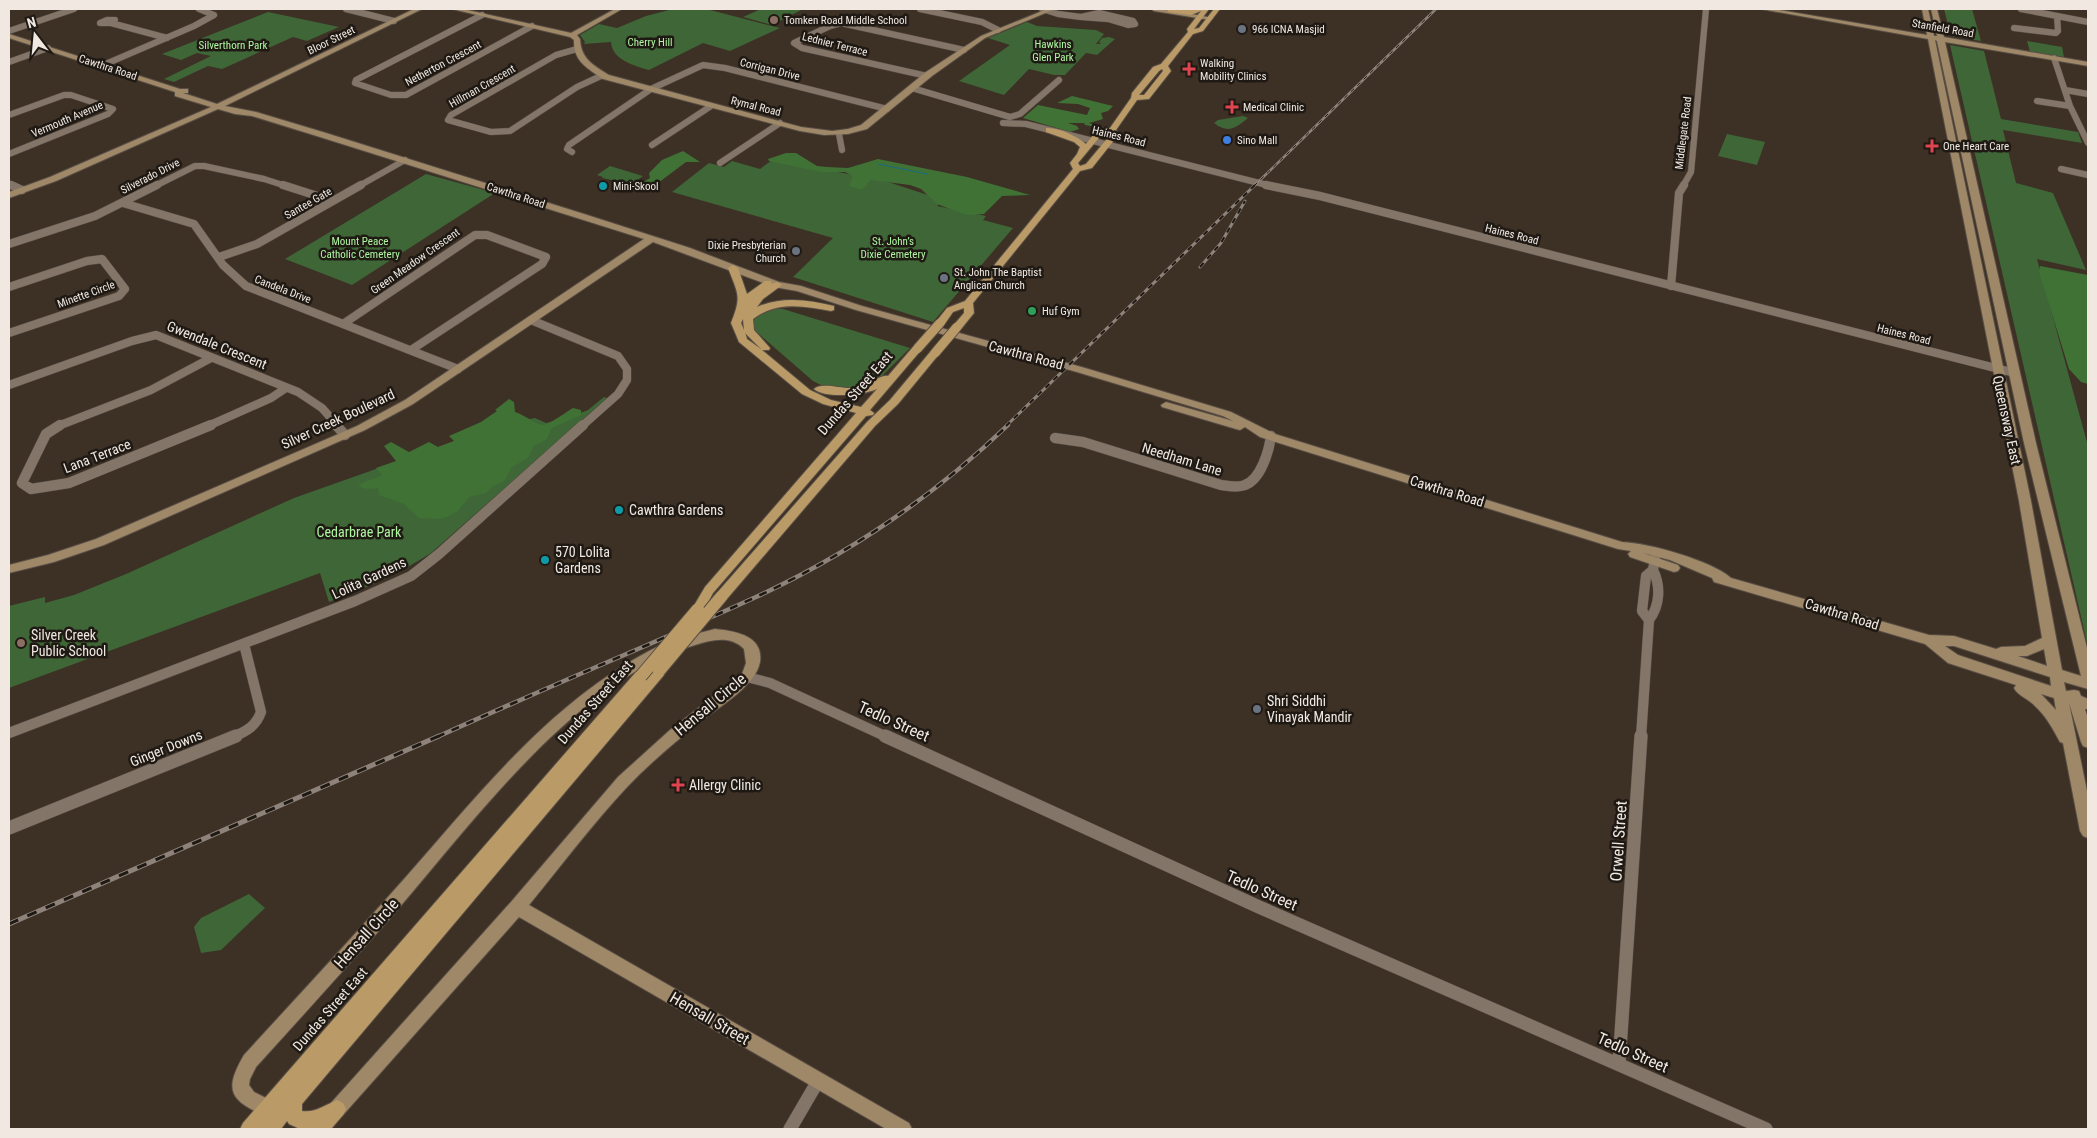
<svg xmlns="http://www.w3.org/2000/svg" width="2097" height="1138" font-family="'Roboto Condensed',sans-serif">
  <rect width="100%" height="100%" fill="#3d3025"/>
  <path fill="#3f6637" d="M673 9H706L780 28 730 51 703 43 649 70C635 66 612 60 611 42L584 44 585 42 580 35 599 24 617 28 646 16Z
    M761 9H803L772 25 743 17Z
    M1944 9H1972L1981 41 1951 36Z
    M268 12 339 27 307 41 293 37 222 69 208 66 174 82 164 79 211 56 197 53 181 60 162 54Z
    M1027 22 1037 26 1096 30 1104 34 1096 44H1101L1099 42 1102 38 1109 37 1115 39 1097 55 1086 53 1065 75H1054L1029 69 1004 95 959 81 1010 45 988 38Z
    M2027 41 2062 47 2064 57 2030 52Z
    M1950 45 1984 51 2001 119 2078 132 2082 143 2003 130 2016 183 2053 193 2086 270 2037 259 2088 446V647Z
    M1243 116 1248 118C1236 128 1228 134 1214 123L1218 120Z
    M1727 134 1765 142 1757 165 1718 156Z
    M772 160 865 177 870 176 943 200 937 206 986 216 983 220 1013 228 933 322 793 277 833 238 672 192 709 163 724 167 732 161 760 169Z
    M610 166 643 176 632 184 602 178 603 177 597 175Z
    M426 174 495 193 352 285 285 259Z
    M773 309H783L910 348 878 380 851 390 825 387 813 381 753 329 752 319 757 313Z
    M604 397 607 398 431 553C399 574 365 588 329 602L320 573 9 688V606L45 597V603L74 595 126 574 294 498 503 424 535 418 546 423 565 419 588 410Z
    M249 894 265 908 221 950 201 953 194 927 201 918Z"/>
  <path fill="#407236" d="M1072 96 1113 106 1108 111 1101 113 1103 119 1089 123 1097 126 1096 127 1085 125 1084 123H1068L1077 126 1079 129 1070 132 1023 118 1038 105 1087 115 1090 108 1078 104 1057 103Z
    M683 151 700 162H686L650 189 643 182 650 178 649 173 662 160Z
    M786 153H796L817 166 827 167 848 168 878 159 967 177 1030 195 1002 196 984 214 967 215 950 209 937 204 921 189 910 185 871 180 862 190 849 186 853 176 845 172H821L769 161 768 159Z
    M2040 266 2088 275V384L2081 382 2069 369 2039 272Z
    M509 399 514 402 515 412C522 414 537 424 541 425 548 426 566 412 573 408L581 410V415L552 428 547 439 533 447 528 458 512 467 505 480 492 487 486 493 469 497 458 511 449 516 440 519 419 518 404 504 379 495 378 488 367 489 358 486C364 480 374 480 382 475L376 468 396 461 384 446 391 442 409 452 429 442 438 447 454 441 449 436 481 422 497 411 495 410Z"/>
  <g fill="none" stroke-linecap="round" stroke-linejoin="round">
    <path stroke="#176b84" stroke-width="1" d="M878 164 927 174"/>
    <g stroke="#584e45" stroke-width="7">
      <path id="street-far3" d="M346 9 394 21
        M920 9 982 22 998 30
        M1042 9 1058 14 1081 17
        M2021 9 2088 22
        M1099 13 1133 21 1135 24 1128 25 1108 19 1081 17Z
        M482 15 356 80 355 83 391 95H406L532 26
        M107 20H115L111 23H100Z
        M111 23 167 38
        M2014 28 2056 33 2058 31 2057 16
        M9 31 74 9
        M577 49 556 55 451 115 448 120 491 132 510 131 577 87 603 75
        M2054 58 2070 106 2088 143
        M9 62 48 48
        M101 66 194 26 214 15 199 9
        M927 76 802 48 794 43 830 26 841 23 964 50
        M912 88 1010 117 1020 114 1059 80
        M2065 90 2088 94
        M2037 101 2070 106
        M9 115 64 95H71L113 109 108 114 9 154
        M1003 123 1026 124 1271 186
        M839 134 842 150
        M652 145 711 106
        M572 152 567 149 569 145 651 89 703 65 725 68 887 109
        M720 163 780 123
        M2061 169 2088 175
        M9 184 14 186
        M155 186 195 166H204L264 179 286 186
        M359 186 405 160
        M1683 186 1691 172 1706 9"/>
    </g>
    <g stroke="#584e45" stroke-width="9">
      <path id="street-far2" d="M11 185 22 190
        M283 185 333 201
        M1266 185 1320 196 2015 373
        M123 203 194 224 223 265 246 286 458 369
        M9 244 95 216 157 185
        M219 257 257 244 361 185
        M1671 286 1679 193 1684 185
        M9 287 87 261 102 259 125 289 119 296 9 333
        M531 320 618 356 627 369V380L618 394 582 426
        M343 324 475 235H487L546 257 542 264 411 350
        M9 385 132 341 156 335 298 392 322 408 338 426
        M58 426 151 390 211 358
        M208 426 271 398 286 388"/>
    </g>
    <g stroke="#584e45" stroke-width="11">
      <path id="street-far1" d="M60 425 46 434 22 483 31 489 69 483 211 425
        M336 425 345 435
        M1055 438 1083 442 1221 485C1229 486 1238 488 1245 485 1261 479 1269 451 1271 436
        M1649 620C1660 606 1661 586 1653 570
        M747 677 770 683 887 737
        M9 733 355 601 411 576 439 554 583 425
        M233 737C247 731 256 726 261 712L244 644
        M1641 737 1649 620 1642 611 1646 576 1653 570 1656 553"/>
    </g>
    <g stroke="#584e45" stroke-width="14">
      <path id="street" d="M885 736 1259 907 1766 1129
        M9 828 236 736
        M1619 1064 1641 736
        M790 1129 818 1081"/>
    </g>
    <g stroke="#584e45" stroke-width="2">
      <path id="secondary" d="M414 9H422L225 106 256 112 326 133 584 214 690 248 779 282 801 286 862 306 1085 368 1231 412 1275 434 1622 542C1649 543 1712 561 1731 578L1929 635 1954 636 1996 649 2001 647 2025 646 2042 638 2019 501 1928 39 1761 9H1774L1927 35 1922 9H1928L1934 36H1937L1931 9H1937L1944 37 2088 62V66L1945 42 2036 443 2088 652V689L2064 682 2066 691 2074 690 2079 691 2081 696 2088 699V709H2085L2088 719V748L2083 746 2081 742 2069 703 2088 796V838L2083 836 2080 831 2063 743 2060 742C2053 729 2046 716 2035 706 2029 699 2018 696 2014 688L2016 685 1948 663 1925 644 1714 582 1712 578 1670 560 1643 553 1678 565 1680 568 1678 571 1674 572 1630 557 1628 554 1631 551 1618 549 1260 437 1245 427 1240 430 1236 429 1162 407 1161 405 1166 402 1233 421 1223 416 1077 372 856 310 797 291 774 287 653 242 413 404 365 430 104 545 54 562 9 573V565L48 555 96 539 357 426 405 400 644 239 320 137 252 116 235 114 218 109 56 181 9 198V192L50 177 211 107 175 96V92L9 38V34L180 89H188V93H183L217 104ZM1935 40 1937 41 2024 443 2081 676 2062 670 2031 501ZM1945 646H1954L2050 677 2051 686 1958 655ZM2044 649 2047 666 2018 656H2027ZM2041 694 2054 698 2056 710Z
        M452 9H463L571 33 615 9H622L577 35 580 39C581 59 593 65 609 75L801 127 832 131 848 129 861 125 926 72 981 36 1047 9H1055L985 38 932 76 867 129 848 134 824 135 800 131 603 79C587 68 573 61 574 40L570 37Z
        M1151 9H1165L1213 18 1210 20 1154 11Z
        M715 629C734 631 764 635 760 662 756 686 717 708 699 723 675 742 650 763 628 786 593 823 561 866 529 905L909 1123 912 1129H886L519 917 343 1115 337 1118 331 1115 328 1109 331 1103 511 902 618 777 670 730 742 674 746 663 744 649C730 635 712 640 695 645 572 681 468 830 385 924 342 972 299 1020 256 1067L250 1079 249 1085 254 1092 274 1102 277 1108 274 1114 268 1117C230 1101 223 1091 244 1055 298 996 352 938 405 878 481 792 554 697 661 645 677 637 697 634 715 629Z"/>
    </g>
    <g stroke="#584e45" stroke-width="2">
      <path id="primary" d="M1170 9C1184 10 1195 9 1209 9L1194 29 1199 28 1214 9H1220L1203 31 1193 34 1168 66 1171 71 1149 99 1137 100 1116 130 1119 134 1092 168 1080 171 973 303 974 313 961 329 957 330 952 327 964 313V308L953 312 944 325H936L935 323 947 308 965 301 1073 169 1070 163 1077 154 1080 147 1074 142 1046 132V128C1058 127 1077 136 1086 144L1098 129 1110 128 1131 98 1132 93 1153 67 1161 64 1188 32 1187 29 1201 11 1191 15 1168 12V10ZM1162 69 1163 71 1144 95H1139L1159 71ZM1103 133 1111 134 1086 164 1080 166 1078 163Z
        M733 265 738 268 747 294 765 281H771L772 284 777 282 782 285 763 299 757 307C782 296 809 300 834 306V310L831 311C803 306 777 301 753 319L754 330 770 348 769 350H762L810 390 831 400 861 407 877 389C864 395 825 399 814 389 821 382 842 389 852 388 866 387 881 374 888 376L913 347H921L922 349 870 410 874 413 873 415 866 416 713 593 703 612H693L692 609 705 587 856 413 823 404 802 394 739 342 731 323C742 296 738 294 728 268ZM743 319 744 330 741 323ZM745 332V333L761 349 747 339Z
        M935 350 940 353 898 404 875 426 726 600H716L715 597 716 594 867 422 890 400 931 351Z
        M659 666 664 667 666 671 664 675 302 1104V1111C315 1113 325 1105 337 1100L343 1103 346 1109 343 1115 331 1129H300L289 1124 287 1121 281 1129H240L243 1123 636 672 641 671 646 672 647 675 654 667Z"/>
    </g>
    <use href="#street-far3" stroke="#847569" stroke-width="6"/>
    <use href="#street-far2" stroke="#847569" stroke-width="8"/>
    <use href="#street-far1" stroke="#847569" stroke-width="10"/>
    <use href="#street" stroke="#847569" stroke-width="13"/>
    <use href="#secondary" fill="#9f8868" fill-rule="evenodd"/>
    <use href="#primary" fill="#ba9b67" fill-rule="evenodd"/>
    <g stroke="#8e837a" stroke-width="2.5">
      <path id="rail-far3" d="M1254 186 1436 9"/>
    </g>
    <g stroke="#8e837a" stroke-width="3">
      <path id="rail-far2" d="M1200 267 1221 243 1245 201
        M1006 426 1255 185"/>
    </g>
    <g stroke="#8e837a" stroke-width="4.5">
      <path id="rail-far1" d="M437 737C506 706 575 676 645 646 682 630 719 614 756 597 849 554 934 496 1008 425"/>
    </g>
    <g stroke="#8e837a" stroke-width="5">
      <path id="rail" d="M9 924 439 736"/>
    </g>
    <use href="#rail-far3" stroke="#1f1914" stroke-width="1" stroke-dasharray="4.5" stroke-linecap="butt"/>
    <use href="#rail-far2" stroke="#1f1914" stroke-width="2" stroke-dasharray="5.5" stroke-linecap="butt"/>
    <use href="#rail-far1" stroke="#1f1914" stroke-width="2.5" stroke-dasharray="8" stroke-linecap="butt"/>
    <use href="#rail" stroke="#1f1914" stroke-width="3" stroke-dasharray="10" stroke-linecap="butt"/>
    <g stroke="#584e45" stroke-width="11" stroke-linecap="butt">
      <path id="primary-bridge-far1" d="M917 349 940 323
        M935 353 957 327"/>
    </g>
    <g stroke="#584e45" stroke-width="14" stroke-linecap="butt">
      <path id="primary-bridge" d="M659 671 721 597
        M641 676 698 609"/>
    </g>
    <use href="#primary-bridge-far1" stroke="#ba9b67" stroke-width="9"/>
    <use href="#primary-bridge" stroke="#ba9b67" stroke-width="12"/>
  </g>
  <g fill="#8d6e63" stroke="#1f1914" stroke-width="2">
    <circle cx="774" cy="20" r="5"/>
    <circle cx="21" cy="643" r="5"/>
  </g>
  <g fill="#6b7280" stroke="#1f1914" stroke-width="2">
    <circle cx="1242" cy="29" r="5"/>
    <circle cx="796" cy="251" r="5"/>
    <circle cx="944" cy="278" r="5"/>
    <circle cx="1257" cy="709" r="5"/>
  </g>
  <g fill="#e0444e" stroke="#1f1914" stroke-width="2">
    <path d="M1186.5 61.5h5v5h5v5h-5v5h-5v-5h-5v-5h5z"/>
    <path d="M1229.5 99.5h5v5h5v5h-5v5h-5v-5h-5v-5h5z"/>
    <path d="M1929.5 138.5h5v5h5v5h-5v5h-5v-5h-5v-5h5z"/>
    <path d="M675.5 777.5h5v5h5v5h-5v5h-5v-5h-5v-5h5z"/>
  </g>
  <circle fill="#3f7fe0" stroke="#1f1914" stroke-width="2" cx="1227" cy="140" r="5"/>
  <g fill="#0f9aa8" stroke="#1f1914" stroke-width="2">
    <circle cx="603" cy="186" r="5"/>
    <circle cx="619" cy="510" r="5"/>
    <circle cx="545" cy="560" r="5"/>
  </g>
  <circle fill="#2e9e5b" stroke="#1f1914" stroke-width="2" cx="1032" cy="311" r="5"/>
  <g text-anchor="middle" stroke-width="5" stroke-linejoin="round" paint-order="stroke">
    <g font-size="11" fill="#f0e8e1" stroke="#1f1914" text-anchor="start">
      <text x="784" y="24">Tomken Road Middle School</text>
      <text x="1252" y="33">966 ICNA Masjid</text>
      <text x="1200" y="67">Walking<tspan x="1200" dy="13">Mobility Clinics</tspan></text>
      <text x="1243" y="111">Medical Clinic</text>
      <text x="1237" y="144">Sino Mall</text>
      <text x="1943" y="150">One Heart Care</text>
      <text x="613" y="190">Mini-Skool</text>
      <text x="786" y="249" text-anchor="end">Dixie Presbyterian<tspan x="786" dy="13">Church</tspan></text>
      <text x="954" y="276">St. John The Baptist<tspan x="954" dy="13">Anglican Church</tspan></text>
      <text x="1042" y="315">Huf Gym</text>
    </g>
    <g font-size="11" fill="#f0e8e1" stroke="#1f1914">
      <text transform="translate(1943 28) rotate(10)" y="4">Stanfield Road</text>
      <text transform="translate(331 40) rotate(-26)" y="4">Bloor Street</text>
      <text transform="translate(835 44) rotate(14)" y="4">Lednier Terrace</text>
      <text transform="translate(443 63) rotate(-28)" y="4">Netherton Crescent</text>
      <text transform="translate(108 67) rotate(18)" y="4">Cawthra Road</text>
      <text transform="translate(770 69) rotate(14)" y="4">Corrigan Drive</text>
      <text transform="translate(482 86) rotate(-30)" y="4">Hillman Crescent</text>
      <text transform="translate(756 106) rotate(14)" y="4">Rymal Road</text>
      <text transform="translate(67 119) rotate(-23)" y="4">Vermouth Avenue</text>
      <text transform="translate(1683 133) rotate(-83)" y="4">Middlegate Road</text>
      <text transform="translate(1119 136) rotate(14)" y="4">Haines Road</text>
      <text transform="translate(150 176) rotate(-27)" y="4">Silverado Drive</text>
      <text transform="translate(516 195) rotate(18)" y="4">Cawthra Road</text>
      <text transform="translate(308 203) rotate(-30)" y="4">Santee Gate</text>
      <text transform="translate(1512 234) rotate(14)" y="4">Haines Road</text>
      <text transform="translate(415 261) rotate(-35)" y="4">Green Meadow Crescent</text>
      <text transform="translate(283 289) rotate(21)" y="4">Candela Drive</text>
      <text transform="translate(86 294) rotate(-20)" y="4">Minette Circle</text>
      <text transform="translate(1904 334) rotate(14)" y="4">Haines Road</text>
    </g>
    <g font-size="11" fill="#aef6a0" stroke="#1f1914">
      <text x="650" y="46">Cherry Hill</text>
      <text x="1053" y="48">Hawkins<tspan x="1053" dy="13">Glen Park</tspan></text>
      <text x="233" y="49">Silverthorn Park</text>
      <text x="360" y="245">Mount Peace<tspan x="360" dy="13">Catholic Cemetery</tspan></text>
      <text x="893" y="245">St. John’s<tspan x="893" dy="13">Dixie Cemetery</tspan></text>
    </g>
    <g font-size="14" fill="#f0e8e1" stroke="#1f1914">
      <text transform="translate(217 345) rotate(22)" y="5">Gwendale Crescent</text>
      <text transform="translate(1026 355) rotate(15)" y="5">Cawthra Road</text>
      <text transform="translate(855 393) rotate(-49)" y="5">Dundas Street East</text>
      <text transform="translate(338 419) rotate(-25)" y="5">Silver Creek Boulevard</text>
      <text transform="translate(2007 420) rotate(78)" y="5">Queensway East</text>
      <text transform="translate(97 456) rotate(-21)" y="5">Lana Terrace</text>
      <text transform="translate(1182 459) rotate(17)" y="5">Needham Lane</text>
      <text transform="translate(1447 491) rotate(17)" y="5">Cawthra Road</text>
      <text transform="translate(369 578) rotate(-25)" y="5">Lolita Gardens</text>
      <text transform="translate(1842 614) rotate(17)" y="5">Cawthra Road</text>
      <text transform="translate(595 702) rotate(-49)" y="5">Dundas Street East</text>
      <text transform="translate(166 748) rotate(-22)" y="5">Ginger Downs</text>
      <text transform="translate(330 1009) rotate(-49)" y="5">Dundas Street East</text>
    </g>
    <g font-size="14" fill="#f0e8e1" stroke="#1f1914" text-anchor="start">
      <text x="629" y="515">Cawthra Gardens</text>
      <text x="555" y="557">570 Lolita<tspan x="555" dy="16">Gardens</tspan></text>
      <text x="31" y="640">Silver Creek<tspan x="31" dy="16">Public School</tspan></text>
      <text x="1267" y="706">Shri Siddhi<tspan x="1267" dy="16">Vinayak Mandir</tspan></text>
      <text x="689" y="790">Allergy Clinic</text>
    </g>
    <g font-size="14" fill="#aef6a0" stroke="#1f1914">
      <text x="359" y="537">Cedarbrae Park</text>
    </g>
    <g font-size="16" fill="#f0e8e1" stroke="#1f1914">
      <text transform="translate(710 704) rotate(-40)" y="6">Hensall Circle</text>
      <text transform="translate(894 721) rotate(24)" y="6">Tedlo Street</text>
      <text transform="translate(1618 841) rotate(-86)" y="6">Orwell Street</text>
      <text transform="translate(1262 890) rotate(24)" y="6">Tedlo Street</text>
      <text transform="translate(366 933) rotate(-48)" y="6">Hensall Circle</text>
      <text transform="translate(710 1018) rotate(30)" y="6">Hensall Street</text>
      <text transform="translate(1633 1052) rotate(24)" y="6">Tedlo Street</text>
    </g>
  </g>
  <rect width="2097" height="1138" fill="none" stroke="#f0e8e1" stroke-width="20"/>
  <g transform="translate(35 35) rotate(344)" stroke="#1f1914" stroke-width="4" paint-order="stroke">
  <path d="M0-4L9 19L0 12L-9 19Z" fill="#f0e8e1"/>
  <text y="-8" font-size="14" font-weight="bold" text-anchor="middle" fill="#f0e8e1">N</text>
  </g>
</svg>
